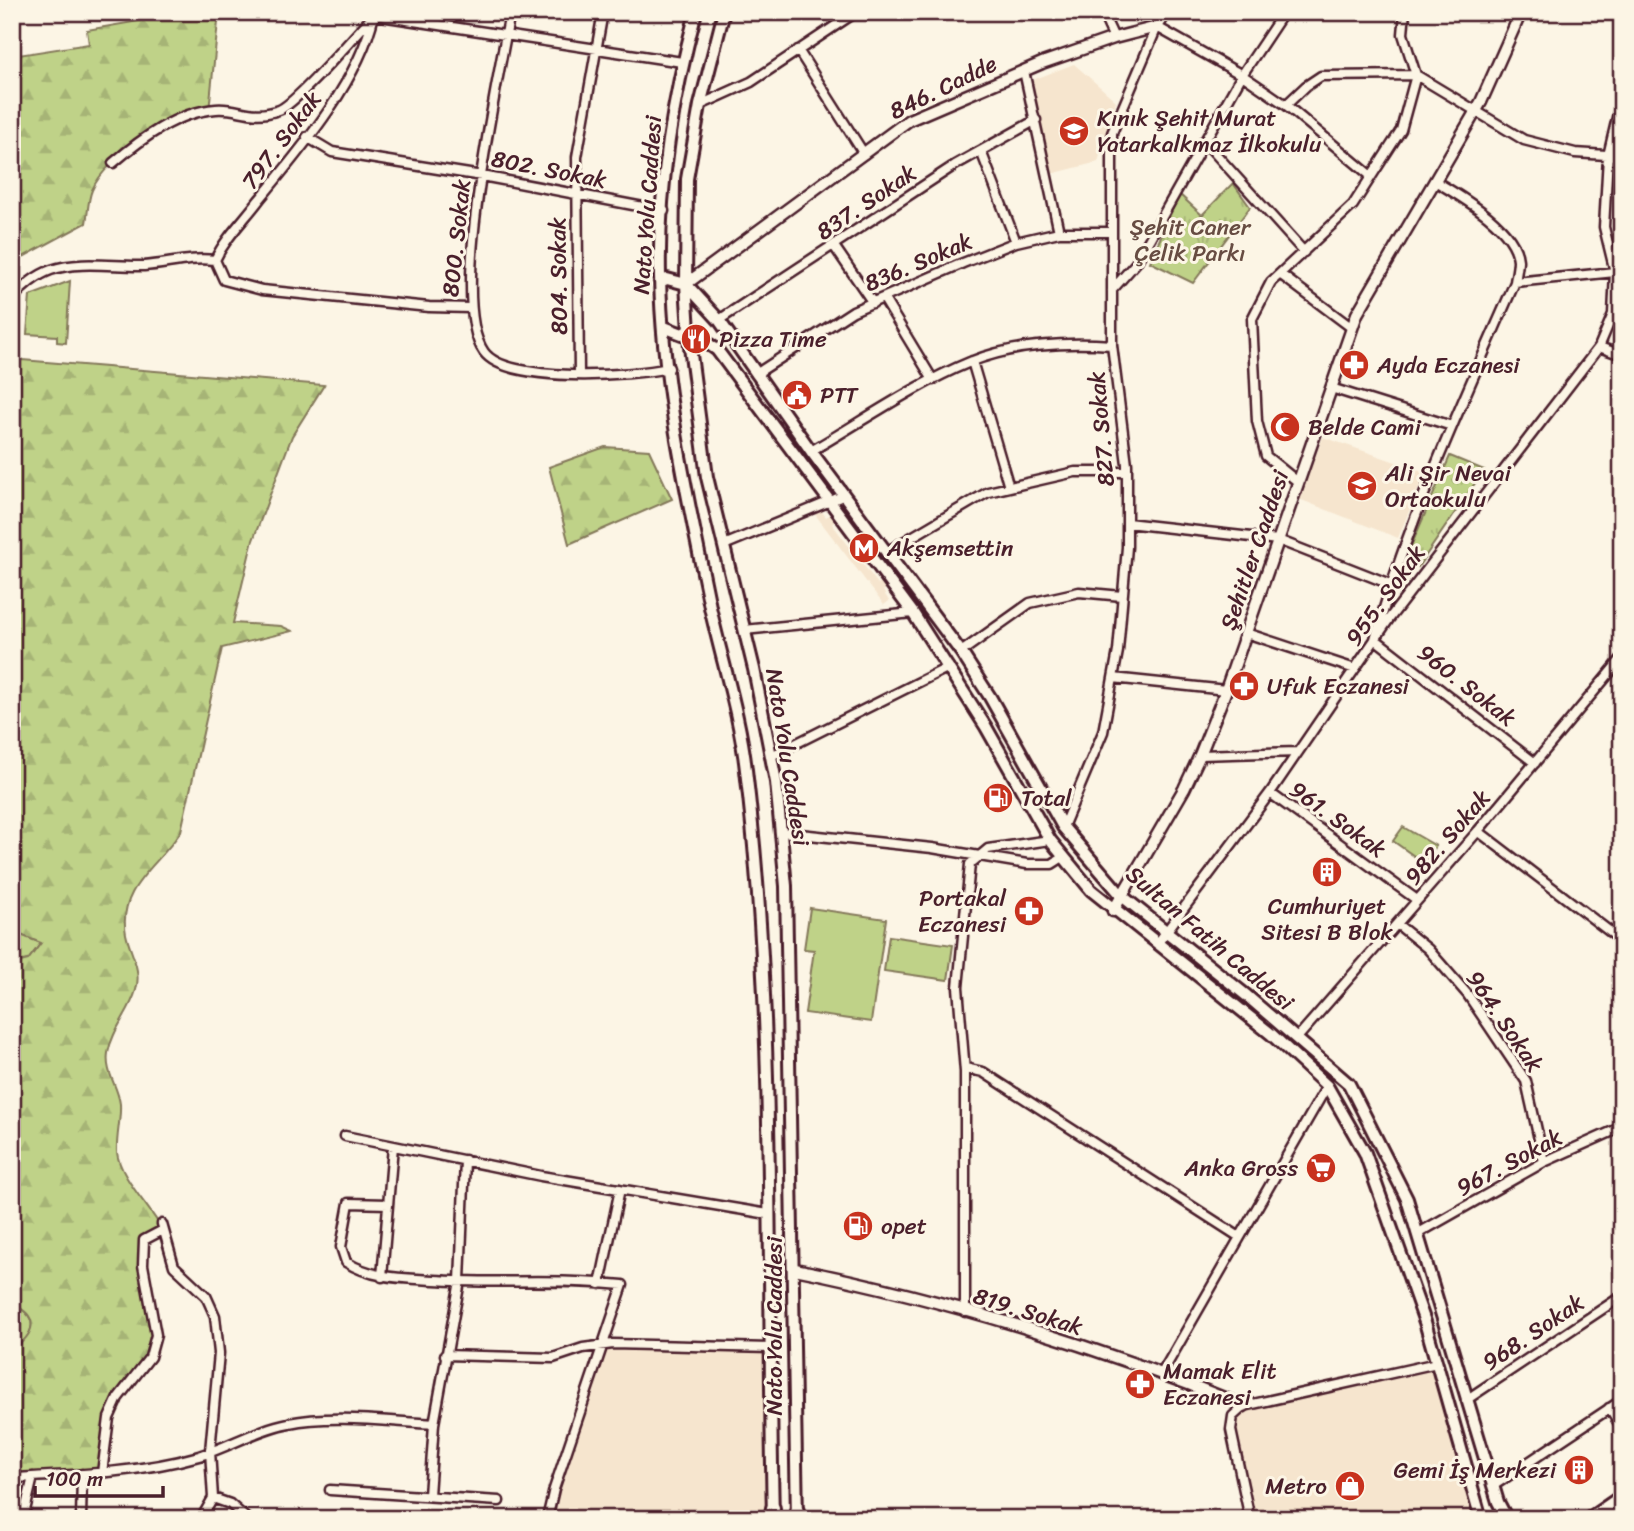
<svg xmlns="http://www.w3.org/2000/svg" width="1634" height="1531" font-family="Sriracha,sans-serif">
  <defs>
    <pattern id="forest-firs" width="22" height="20" patternUnits="userSpaceOnUse" patternTransform="scale(1.75)"><rect width="22" height="20" fill="#bfd288"/><path d="M5 1l3.5 6h-7zM16 11l3.5 6h-7z" fill="#a6b476"/></pattern>
    <pattern id="park-tufts" width="24" height="20" patternUnits="userSpaceOnUse" patternTransform="scale(1.75)"><rect width="24" height="20" fill="#bfd288"/><path d="M3 7l-1-3M5 7V3M7 7l1-3M15 17l-1-3M17 17v-4M19 17l1-3" fill="none" stroke="#a6b476"/></pattern>
  </defs>
  <rect width="100%" height="100%" fill="#fcf5e5"/>
  <filter id="ink" filterUnits="userSpaceOnUse"><feTurbulence type="fractalNoise" baseFrequency=".0143" numOctaves="2"/><feDisplacementMap in="SourceGraphic" scale="14" xChannelSelector="R" yChannelSelector="G"/><feConvolveMatrix kernelMatrix="1 2 1 2 8 2 1 2 1" color-interpolation-filters="sRGB"/></filter>
  <g filter="url(#ink)">
    <path fill="#f6e5ce" fill-rule="evenodd" d="M1074 64 1116 101 1098 162 1051 174 1030 81Z
      M1323 437 1425 472 1398 538 1299 499Z
      M847 489 916 580 911 584 904 575 883 591 889 601 884 605 814 513 820 509 826 517 833 513 826 507 830 495 841 507 848 501 842 492ZM853 507 899 569 891 575 887 569 880 574 884 579 878 584 832 524Z
      M604 1344 770 1348 771 1519H547Z
      M1437 1363 1481 1519H1250L1231 1430 1233 1416 1244 1406Z"/>
    <path fill="#bfd288" stroke="#84785a" stroke-width="2" d="M70 281 66 343 57 342V336L27 334 30 296Z
      M810 908 886 919 871 1022 805 1013 814 950 804 949Z
      M21 935 41 943 28 960 12 963V936Z
      M889 936 953 945 948 980 884 971Z
      M12 1304C42 1317 34 1335 12 1350Z"/>
    <path fill="url(#forest-firs)" stroke="#84785a" stroke-width="2" d="M190 12H219L209 111C173 122 108 153 92 190 88 199 88 213 86 223L12 263V56L89 44 87 30Z
      M22 360 324 385 292 436 252 543 233 623 281 626 292 631 222 648 181 831C160 865 117 887 126 934 130 953 142 969 136 990 130 1012 112 1030 108 1053 105 1073 118 1086 120 1104 121 1120 116 1136 117 1152 119 1176 150 1207 162 1229L143 1239 156 1335 150 1357 109 1418 102 1473 12 1478V1350C34 1335 42 1317 12 1304V964L28 960 41 943 21 935 12 936V361Z
      M605 447 649 450 672 499 569 544 549 467Z"/>
    <path fill="url(#park-tufts)" stroke="#84785a" stroke-width="2" d="M1233 183 1250 207 1193 283 1150 262 1179 194 1202 215Z
      M1450 456 1484 470 1418 567 1405 560Z
      M1403 827 1436 846 1424 863 1393 841Z"/>
    <g fill="none" stroke-linecap="round" stroke-linejoin="round">
      <g stroke="#4a1f2b" stroke-width="13">
        <path id="minor" d="M510 12C499 80 447 301 484 352 507 384 632 376 669 368
          M1102 12 1114 38
          M1621 12 1622 13
          M798 50 864 154
          M1024 71 1059 232
          M700 105 751 82 856 12
          M1286 105 1306 86 1321 76 1416 75 1524 140 1575 153 1622 156
          M307 137 332 152 482 176 664 211
          M1204 141 1304 252
          M981 151 1016 242
          M113 163C141 139 177 112 216 109 239 107 251 120 279 110 296 104 357 33 374 15
          M1435 181C1460 196 1515 227 1518 260 1518 267 1516 275 1515 282 1464 399 1409 516 1375 639L1535 763
          M834 246 873 303
          M1280 274 1352 328
          M1515 282 1615 272
          M1112 290 1136 263 1242 75 1284 12
          M12 299C22 287 37 275 51 270 80 260 115 267 144 266 169 264 190 257 215 260
          M884 299 933 380
          M470 308 429 307 262 290 224 280 215 260C226 237 244 220 259 200 302 148 359 81 374 15L682 62
          M719 320 955 165 1036 120
          M1599 347 1622 355
          M972 361 1009 487
          M579 374 577 157 603 12
          M756 374 853 311 963 263 1016 242 1059 232H1111
          M1331 388 1452 426
          M811 451C863 421 914 385 970 362 1014 344 1066 342 1112 345
          M1298 482 1266 456 1257 421 1252 319 1271 282 1353 205 1401 130 1416 75 1403 34 1405 12
          M1127 523 1278 540 1390 584
          M724 545 845 495
          M888 551 988 492 1075 472H1127
          M744 630 913 613
          M1246 633 1355 669
          M961 652 1030 603 1079 592 1122 596
          M1113 678 1226 690
          M1200 755 1298 752
          M771 756 949 667
          M1270 793 1417 900
          M1063 827 1103 732 1118 651 1127 547V464L1112 345V133L1157 27 1242 75 1286 105 1371 176
          M1478 831 1622 941
          M781 832 932 848 1027 864H1052L1063 857
          M1397 924 1428 949 1468 995 1526 1081 1544 1162
          M1157 944 1270 793 1389 619 1599 347 1613 314 1615 272 1604 227 1608 156 1622 96
          M1297 1038 1478 831 1622 658
          M965 1068 983 1072 1238 1236
          M345 1136 541 1176 768 1214
          M388 1204 349 1203 341 1247 346 1262C373 1279 402 1278 434 1280 497 1284 561 1278 623 1285L554 1489 547 1519
          M162 1224 174 1266 206 1296 215 1316 219 1353 210 1451 213 1498 201 1519
          M1417 1234 1544 1162 1622 1127
          M382 1277 393 1146
          M600 1284 620 1189
          M965 1312V1072L958 987 970 864 988 849 1050 840
          M445 1355 553 1358 583 1348 613 1344 770 1348
          M1162 1373 1327 1086
          M1466 1400 1622 1296
          M1609 1408 1622 1428
          M102 1473 109 1418 118 1398 150 1357 156 1335 143 1265 144 1240 163 1230
          M12 1478C74 1475 139 1473 199 1456 229 1447 257 1429 289 1423 333 1414 390 1422 434 1424
          M1493 1486 1622 1400
          M330 1490 499 1501
          M429 1495 434 1424 460 1281 465 1160
          M213 1498 230 1504 247 1519
          M23 1519 33 1477
          M81 1519 82 1474
          M1250 1519 1231 1430 1233 1416 1244 1406 1437 1363"/>
      </g>
      <g stroke="#4a1f2b" stroke-width="15">
        <path id="tertiary" d="M686 284 909 120 1042 63 1114 38 1157 27 1166 12
          M1113 911 1184 789 1200 755 1226 690 1357 314 1481 102 1521 12
          M795 1269C945 1299 1103 1348 1244 1406"/>
      </g>
      <g stroke="#4a1f2b" stroke-width="16">
        <path id="secondary" d="M696 12C673 97 658 187 660 276 662 387 688 498 710 607 722 661 740 716 746 770 776 1017 767 1268 773 1516
          M724 12 700 105 687 179 686 284 690 347 707 477 754 669 776 782 786 886 797 1519
          M660 282 667 279 686 284 719 320 811 451 961 652 990 697 1063 827 1122 896 1247 996 1349 1084 1407 1199 1498 1502 1507 1519
          M664 327 682 334 689 330 717 350 913 613 986 727 1050 840 1091 890 1271 1034 1327 1086 1365 1153 1425 1322 1481 1519"/>
      </g>
      <g stroke="#4a1f2b" stroke-width="18">
        <path id="primary" d="M797 1511 799 1519
          M771 1519 773 1508
          M1590 1519 1622 1497"/>
      </g>
      <use href="#minor" stroke="#fcf5e5" stroke-width="8"/>
      <use href="#tertiary" stroke="#fcf5e5" stroke-width="10"/>
      <use href="#secondary" stroke="#fcf5e5" stroke-width="10"/>
      <use href="#primary" stroke="#fcf5e5" stroke-width="12"/>
    </g>
  </g>
  <defs>
    <g id="school-disc" transform="scale(1.575)"><circle r="9.5" fill="#c8321e" stroke="#fcf5e5"/><path d="M0-5L7-2L0 1L-7-2ZM-4 1L0 2.5L4 1V4Q0 6-4 4Z" fill="#fff"/></g>
    <g id="restaurant-disc" transform="scale(1.575)"><circle r="9.5" fill="#c8321e" stroke="#fcf5e5"/><path d="M-5-6h1v4h1v-4h1v4h1v-4h1v5L-1.5 .5V6h-2V.5L-5-1ZM5-6V6H3V1.5H1.5Q1.5-4 5-6Z" fill="#fff"/></g>
    <g id="pharmacy-disc" transform="scale(1.575)"><circle r="9.5" fill="#c8321e" stroke="#fcf5e5"/><path d="M-2-6h4v4h4v4h-4v4h-4v-4h-4v-4h4Z" fill="#fff"/></g>
    <g id="civic-disc" transform="scale(1.575)"><circle r="9.5" fill="#c8321e" stroke="#fcf5e5"/><path d="M-.6-6.5H3V-4.5H.6V-3L4-1V1h2V6H-6V1h2V-1L-.6-3ZM-1.2 2.5V6h2.4V2.5Z" fill="#fff"/></g>
    <g id="mosque-disc" transform="scale(1.575)"><circle r="9.5" fill="#c8321e" stroke="#fcf5e5"/><path d="M3.5-4.9A6 6 0 1 0 3.5 4.9A5 5 0 1 1 3.5-4.9Z" fill="#fff"/></g>
    <g id="metro-disc" transform="scale(1.575)"><circle r="9.5" fill="#c8321e" stroke="#fcf5e5"/><path d="M-5.5 5V-5H-3L0 0L3-5H5.5V5H3V-.5L0 4L-3-.5V5Z" fill="#fff"/></g>
    <g id="fuel-disc" transform="scale(1.575)"><circle r="9.5" fill="#c8321e" stroke="#fcf5e5"/><path d="M-5.5-6h7V0h2V4h1.3V-2.5L3-4.5l.8-.8L6-3V5H2.5V1h-1V6h-7ZM-4.2-4.7v3.2H.2V-4.7Z" fill="#fff"/></g>
    <g id="building-disc" transform="scale(1.575)"><circle r="9.5" fill="#c8321e" stroke="#fcf5e5"/><path d="M-4-6H4V6H1V3H-1V6H-4ZM-2.5-4.3h1.7v1.8h-1.7ZM.8-4.3h1.7v1.8H.8ZM-2.5-1h1.7V.8h-1.7ZM.8-1h1.7V.8H.8Z" fill="#fff"/></g>
    <g id="supermarket-disc" transform="scale(1.575)"><circle r="9.5" fill="#c8321e" stroke="#fcf5e5"/><path d="M-6-5.5h2.5l.6 2H6L4.5 2H-2.5L-4.4-4H-6ZM-1.5 3.2a1.3 1.3 0 1 0 .1 0ZM3 3.2a1.3 1.3 0 1 0 .1 0Z" fill="#fff"/></g>
    <g id="shop-disc" transform="scale(1.575)"><circle r="9.5" fill="#c8321e" stroke="#fcf5e5"/><path d="M-5-2.5h2.3a2.7 3.5 0 0 1 5.4 0H5L5.5 6h-11ZM-1.5-2.5h3a1.5 2.3 0 0 0-3 0Z" fill="#fff"/></g>
  </defs>
  <g fill-rule="evenodd">
    <use href="#school-disc" x="1074" y="131"/>
    <use href="#restaurant-disc" x="696" y="339"/>
    <use href="#pharmacy-disc" x="1354" y="365"/>
    <use href="#civic-disc" x="797" y="395"/>
    <use href="#mosque-disc" x="1285" y="427"/>
    <use href="#school-disc" x="1362" y="486"/>
    <use href="#metro-disc" x="864" y="548"/>
    <use href="#pharmacy-disc" x="1244" y="686"/>
    <use href="#fuel-disc" x="998" y="798"/>
    <use href="#building-disc" x="1327" y="872"/>
    <use href="#pharmacy-disc" x="1029" y="911"/>
    <use href="#supermarket-disc" x="1321" y="1168"/>
    <use href="#fuel-disc" x="858" y="1226"/>
    <use href="#pharmacy-disc" x="1140" y="1384"/>
    <use href="#building-disc" x="1579" y="1470"/>
    <use href="#shop-disc" x="1350" y="1486"/>
  </g>
  <g text-anchor="middle" stroke-width="6" stroke-linejoin="round" paint-order="stroke">
    <g font-size="23" fill="#4a1f2b" stroke="#fcf5e5">
      <text transform="translate(943 87) rotate(-26)" y="8">846. Cadde</text>
      <text transform="translate(281 140) rotate(-53)" y="8">797. Sokak</text>
      <text transform="translate(549 169) rotate(11)" y="8">802. Sokak</text>
      <text transform="translate(866 202) rotate(-34)" y="8">837. Sokak</text>
      <text transform="translate(647 205) rotate(-86)" y="8">Nato Yolu Caddesi</text>
      <text transform="translate(456 238) rotate(-84)" y="8">800. Sokak</text>
      <text transform="translate(918 262) rotate(-23)" y="8">836. Sokak</text>
      <text transform="translate(558 276) rotate(-91)" y="8">804. Sokak</text>
      <text transform="translate(1101 429) rotate(-95)" y="8">827. Sokak</text>
      <text transform="translate(1254 550) rotate(-71)" y="8">Şehitler Caddesi</text>
      <text transform="translate(1385 595) rotate(-54)" y="8">955. Sokak</text>
      <text transform="translate(1467 685) rotate(38)" y="8">960. Sokak</text>
      <text transform="translate(788 757) rotate(81)" y="8">Nato Yolu Caddesi</text>
      <text transform="translate(1338 819) rotate(36)" y="8">961. Sokak</text>
      <text transform="translate(1447 837) rotate(-49)" y="8">982. Sokak</text>
      <text transform="translate(1210 938) rotate(40)" y="8">Sultan Fatih Caddesi</text>
      <text transform="translate(1505 1021) rotate(56)" y="8">964. Sokak</text>
      <text transform="translate(1509 1162) rotate(-28)" y="8">967. Sokak</text>
      <text transform="translate(1028 1311) rotate(17)" y="8">819. Sokak</text>
      <text transform="translate(774 1326) rotate(-90)" y="8">Nato Yolu Caddesi</text>
      <text transform="translate(1533 1332) rotate(-34)" y="8">968. Sokak</text>
    </g>
    <g font-size="23" fill="#4a1f2b" stroke="#fcf5e5" text-anchor="start">
      <text x="1097" y="126">Kınık Şehit Murat<tspan x="1097" dy="26">Yatarkalkmaz İlkokulu</tspan></text>
      <text x="719" y="347">Pizza Time</text>
      <text x="1377" y="373">Ayda Eczanesi</text>
      <text x="820" y="403">PTT</text>
      <text x="1308" y="435">Belde Cami</text>
      <text x="1385" y="481">Ali Şir Nevai<tspan x="1385" dy="26">Ortaokulu</tspan></text>
      <text x="887" y="556">Akşemsettin</text>
      <text x="1267" y="694">Ufuk Eczanesi</text>
      <text x="1021" y="806">Total</text>
      <text x="1006" y="906" text-anchor="end">Portakal<tspan x="1006" dy="26">Eczanesi</tspan></text>
      <text x="1327" y="914" text-anchor="middle">Cumhuriyet<tspan x="1327" dy="26">Sitesi B Blok</tspan></text>
      <text x="1298" y="1176" text-anchor="end">Anka Gross</text>
      <text x="881" y="1234">opet</text>
      <text x="1163" y="1379">Mamak Elit<tspan x="1163" dy="26">Eczanesi</tspan></text>
      <text x="1556" y="1478" text-anchor="end">Gemi İş Merkezi</text>
      <text x="1327" y="1494" text-anchor="end">Metro</text>
    </g>
    <g font-size="23" fill="#674c42" stroke="#fcf5e5">
      <text x="1190" y="235">Şehit Caner<tspan x="1190" dy="26">Çelik Parkı</tspan></text>
    </g>
  </g>
  <rect width="1634" height="1531" fill="none" stroke="#fcf5e5" stroke-width="42"/>
  <rect x="21" y="21" width="1592" height="1489" fill="none" stroke="#4a1f2b" stroke-width="2.5" filter="url(#ink)"/>
  <path d="M35 1486v10h128v-10" fill="none" stroke="#4a1f2b" stroke-width="3.5"/>
  <text x="46" y="1486" font-size="21" fill="#4a1f2b" stroke="#fcf5e5" stroke-width="5" paint-order="stroke">100 m</text>
</svg>
